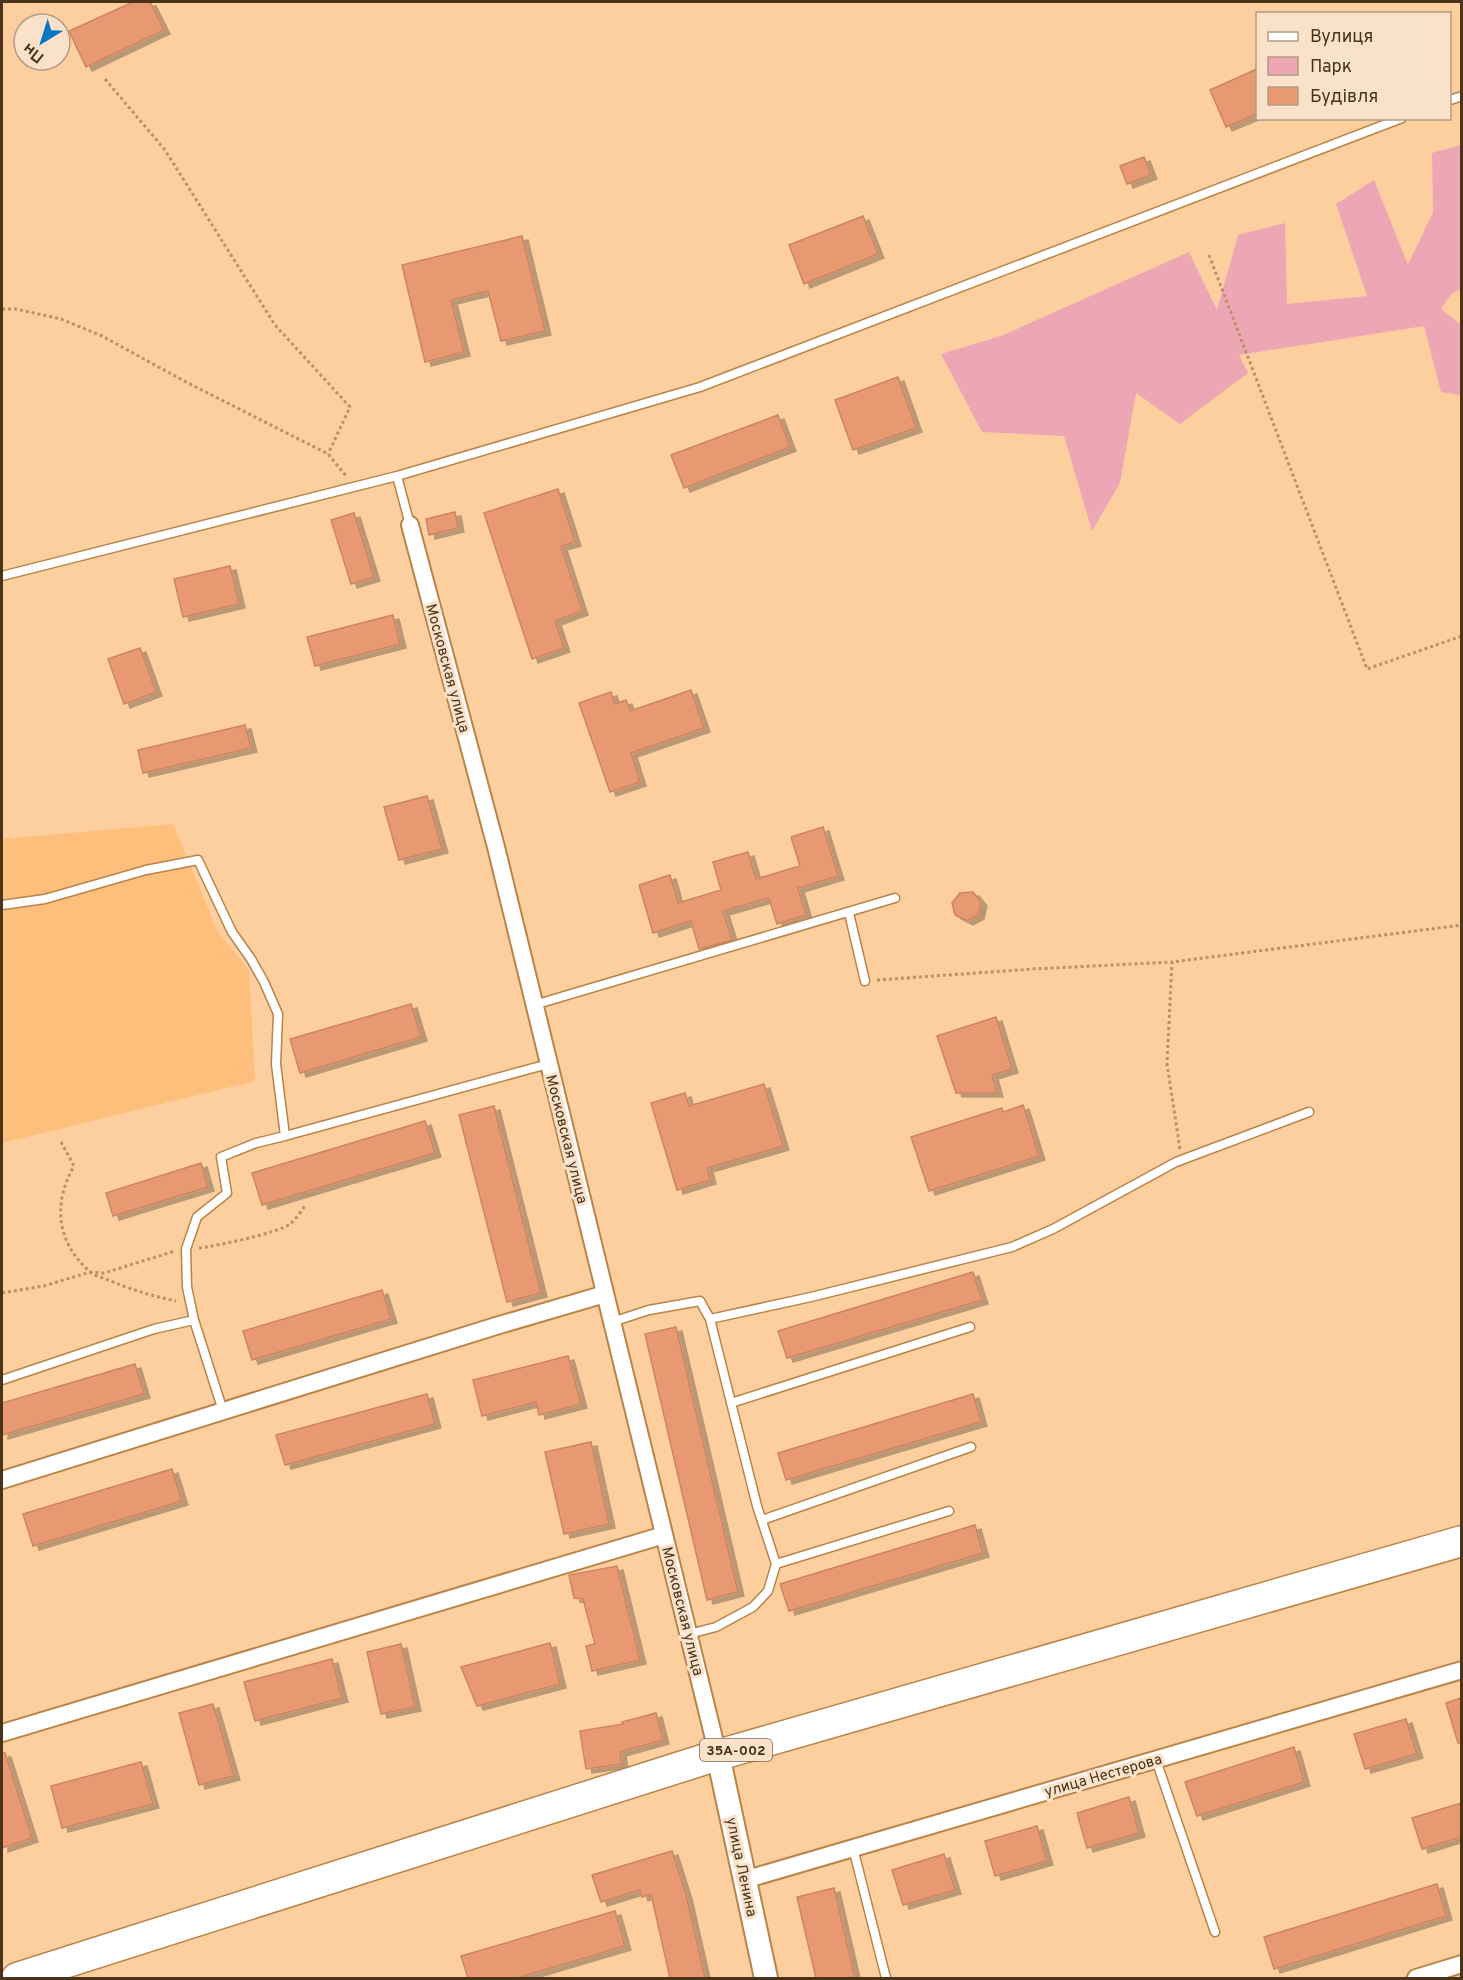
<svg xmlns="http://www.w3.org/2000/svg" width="1463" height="1980" font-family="Overpass,sans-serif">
  <defs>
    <filter id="shadow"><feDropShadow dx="6" dy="4" stdDeviation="0" flood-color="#0004"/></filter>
  </defs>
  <rect width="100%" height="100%" fill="#fdcf9f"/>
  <path fill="#febf7c" d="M173 824 218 932 249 970 255 1081 2 1143V839Z"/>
  <path fill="#eda7b4" d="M1461 145V289L1452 293 1441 309 1461 325V395L1441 392 1424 326 1239 355 1248 373 1180 424 1136 393 1120 483 1092 531 1064 436 982 432 941 354 1001 336 1189 252 1217 310 1238 235 1285 223 1287 304 1367 296 1336 204 1374 180 1408 265 1433 212 1432 153Z"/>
  <path fill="#e99972" stroke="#cc8561" stroke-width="1.5" filter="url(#shadow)" d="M133 2H150L164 30 86 67 69 31Z
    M1257 69V114L1226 127 1210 90Z
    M1144 157 1151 175 1127 184 1120 166Z
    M863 216 878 254 804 284 789 245Z
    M522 236 545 331 501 341 488 291 451 300 464 352 425 362 402 265Z
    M898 377 916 428 853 450 835 400Z
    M778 415 790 447 684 488 671 455Z
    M558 489 575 542 561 546 582 611 555 621 564 648 532 659 484 513Z
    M455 512 458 528 429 535 426 519Z
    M354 513 374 577 351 584 331 520Z
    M230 566 239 604 183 617 174 579Z
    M393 615 400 644 315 666 307 637Z
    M140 648 156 692 124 704 108 659Z
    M691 690 704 728 631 753 640 782 610 792 579 703 611 692 615 704 626 700 630 711Z
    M245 725 251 748 143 773 138 750Z
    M427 796 442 849 399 860 384 807Z
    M823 827 838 876 798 888 806 915 777 924 769 898 723 911 732 940 699 949 691 921 653 933 639 885 670 875 678 903 721 890 713 862 748 852 756 879 800 866 791 837Z
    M973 892 981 902 978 915 967 921 955 915 952 903 960 893Z
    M411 1004 421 1037 300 1073 290 1039Z
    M996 1017 1012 1069 992 1075 997 1093H956L937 1036Z
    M764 1084 783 1146 707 1168 710 1180 677 1190 651 1103 685 1093 689 1106Z
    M1023 1105 1039 1156 929 1191 911 1137 1002 1108 1003 1112Z
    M494 1106 541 1293 507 1302 459 1115Z
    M425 1121 435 1153 262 1205 252 1173Z
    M201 1163 208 1187 113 1216 106 1193Z
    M973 1272 982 1300 787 1358 778 1331Z
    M382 1290 391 1319 252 1360 243 1331Z
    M676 1327 738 1592 707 1600 645 1334Z
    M568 1356 581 1404 539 1415 536 1402 482 1416 473 1380Z
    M135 1364 144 1394 2 1435V1403Z
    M427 1394 435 1424 285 1465 276 1435Z
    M973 1394 981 1422 786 1480 778 1453Z
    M591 1442 609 1524 564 1534 545 1452Z
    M172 1469 182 1501 33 1546 23 1514Z
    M975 1525 983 1553 789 1611 780 1584Z
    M617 1566 640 1660 592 1671 586 1646 595 1644 583 1599 574 1598 569 1575Z
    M550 1643 560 1684 477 1706 461 1667Z
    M401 1644 415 1707 381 1714 367 1652Z
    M332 1659 342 1698 255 1721 244 1682Z
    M1461 1698V1743H1458L1446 1703Z
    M213 1704 234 1776 199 1785 179 1713Z
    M656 1713 663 1740 620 1752 622 1764 586 1769 580 1731 623 1724 622 1722Z
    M1406 1719 1417 1754 1365 1769 1354 1734Z
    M1294 1747 1304 1782 1197 1816 1185 1782Z
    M2 1753H5L32 1838 2 1848Z
    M141 1762 153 1804 62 1828 51 1786Z
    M1129 1797 1139 1833 1087 1848 1077 1813Z
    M1461 1803V1837L1422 1849 1412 1818Z
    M1037 1826 1047 1861 995 1876 985 1841Z
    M672 1851 686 1895 705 1978H670L651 1894 642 1897 640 1890 601 1902 592 1875Z
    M944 1854 955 1890 903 1905 892 1870Z
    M1437 1884 1446 1916 1274 1969 1264 1937Z
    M834 1888 855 1978H816L797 1897Z
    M615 1911 625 1946 517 1978H468L461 1956Z"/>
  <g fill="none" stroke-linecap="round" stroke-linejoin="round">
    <g stroke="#ba8348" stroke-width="11">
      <path id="lane" d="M1450 100 1462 96
        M397 476 410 525
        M2 576 397 476 700 387 1402 118
        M2 905 45 899 146 870 198 860 232 932 251 959 264 982 278 1014 276 1064 285 1136 256 1143 221 1157 227 1193 197 1217 186 1249 187 1287 194 1320 154 1329 2 1380
        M849 913 865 981
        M534 1005 895 898
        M285 1136 548 1064
        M710 1319 811 1297 1012 1247 1053 1229 1176 1162 1309 1112
        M194 1320 223 1411
        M612 1322 649 1310 700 1301 710 1319 757 1506 776 1564 768 1591 753 1607 716 1627 689 1634
        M731 1403 970 1327
        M762 1520 971 1447
        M776 1564 949 1511
        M1156 1760 1215 1932
        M853 1848 886 1978"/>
    </g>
    <g stroke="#ba8348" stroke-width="20">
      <path id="street" d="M410 525 496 847 718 1755
        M2 1480 496 1326 605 1294
        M2 1733 664 1535
        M744 1880 1462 1670
        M1416 1978 1462 1964"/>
    </g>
    <g stroke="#ba8348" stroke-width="26">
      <path id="secondary" d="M718 1755 766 1978"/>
    </g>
    <g stroke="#ba8348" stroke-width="33">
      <path id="highway" d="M17 1978 718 1755 1462 1541"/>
    </g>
    <path stroke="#b7926b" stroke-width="3" stroke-dasharray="3 3" stroke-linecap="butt" d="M105 79 165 150 275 325 350 407 328 454
      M1209 255 1367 669 1462 636
      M2 309H16L61 319 102 336 186 382 328 454 346 476
      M877 980 1033 969 1172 962
      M61 1142 74 1166C53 1203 56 1241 89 1271 93 1275 100 1277 106 1279 129 1289 152 1296 176 1301
      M1180 1149 1167 1064 1172 962 1462 925
      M199 1248C216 1246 278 1233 290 1224 296 1219 301 1211 305 1206
      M2 1293 44 1286 90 1272 104 1273 175 1251"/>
    <use href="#lane" stroke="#fff" stroke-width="8"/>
    <use href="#street" stroke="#fff" stroke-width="16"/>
    <use href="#secondary" stroke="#fff" stroke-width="22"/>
    <use href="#highway" stroke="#fff" stroke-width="30"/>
  </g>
  <g text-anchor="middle" stroke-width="6" stroke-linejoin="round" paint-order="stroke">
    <rect fill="#f9e1ca" stroke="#7e674f" stroke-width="1.5" x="700" y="1739" width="72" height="22" rx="4.5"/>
    <g font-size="14" font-weight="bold" fill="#4a331a">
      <text x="736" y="1755">35А-002</text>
    </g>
    <g font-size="15" fill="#4a331a" stroke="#f9e1ca">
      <text transform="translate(448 668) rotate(75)" y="5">Московская улица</text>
      <text transform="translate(567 1139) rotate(76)" y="5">Московская улица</text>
      <text transform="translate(683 1611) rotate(76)" y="5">Московская улица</text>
      <text transform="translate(1103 1775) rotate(-16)" y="5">улица Нестерова</text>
      <text transform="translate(742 1867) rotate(78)" y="5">улица Ленина</text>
    </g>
  </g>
  <rect width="1463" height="1980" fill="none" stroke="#4a331a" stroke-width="6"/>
  <rect x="1256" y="12" width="195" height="108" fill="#f9e1ca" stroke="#b39b84" stroke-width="1.5"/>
  <rect x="1268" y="32" width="30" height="9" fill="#ffffff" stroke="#b39b84" stroke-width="1.5"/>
  <text x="1310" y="42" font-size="18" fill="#4a331a">Вулиця</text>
  <rect x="1268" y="57" width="30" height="18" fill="#eda7b4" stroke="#b39b84" stroke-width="1.5"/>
  <text x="1310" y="72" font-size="18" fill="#4a331a">Парк</text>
  <rect x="1268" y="87" width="30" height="18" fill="#e99972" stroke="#b39b84" stroke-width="1.5"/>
  <text x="1310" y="102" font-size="18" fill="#4a331a">Будівля</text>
  <g transform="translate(42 42) rotate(218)"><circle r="28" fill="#f9e1ca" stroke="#b39b84" stroke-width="1.5"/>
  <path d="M0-4.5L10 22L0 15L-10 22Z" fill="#0578c2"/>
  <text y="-9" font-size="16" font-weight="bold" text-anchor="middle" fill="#4a331a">Пн</text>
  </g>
</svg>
